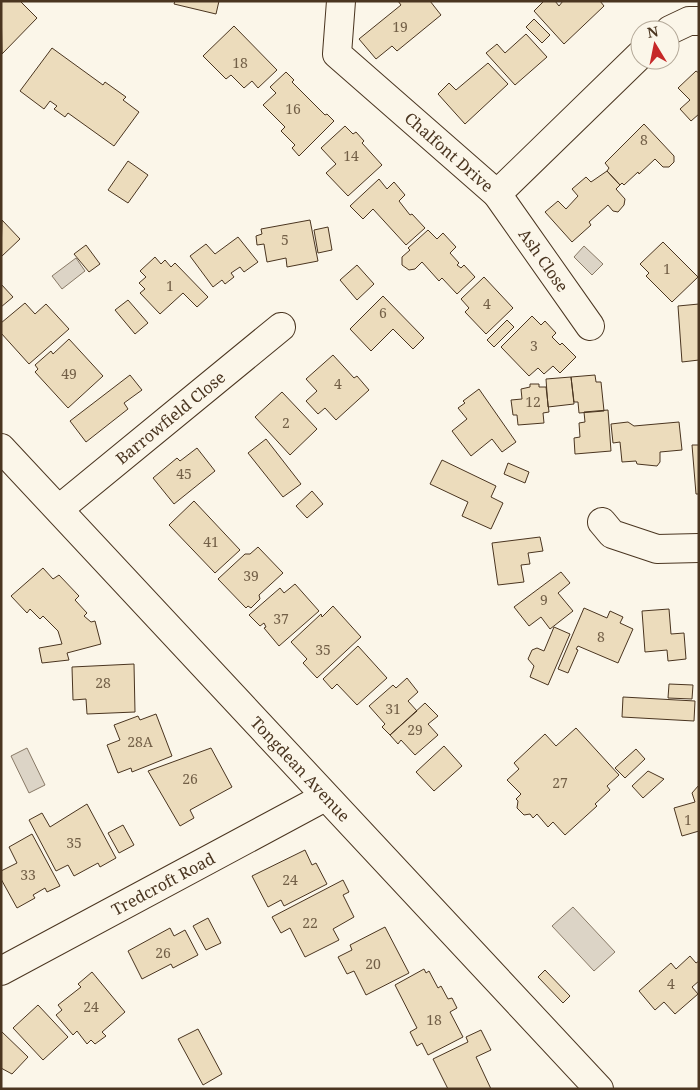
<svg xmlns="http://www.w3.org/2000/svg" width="700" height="1090" font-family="'Noto Serif',serif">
  <rect width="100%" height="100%" fill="#fbf6e9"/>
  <path fill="#dcd4c6" stroke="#887966" d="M584 246 603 264 592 275 574 257Z
    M76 258 85 271 62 289 52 276Z
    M27 748 45 785 29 793 11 756Z
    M573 907 615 952 594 971 552 926Z"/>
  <path fill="#ecdcbc" stroke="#4a3520" d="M1 1H20L37 18 2 54Z
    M175 1H219L216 14 174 4Z
    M398 1H430L441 15 397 51 392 46 376 59 359 39 401 5Z
    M544 1H555L559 6 563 1H600L604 6 564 44 534 11Z
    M534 19 550 35 542 43 526 27Z
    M234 26 277 70 258 88 252 81 244 88 231 75 226 79 203 56Z
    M526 34 547 57 515 85 486 53 497 44 505 53Z
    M52 48 103 85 105 82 126 97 123 100 139 112 114 146 68 113 65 117 54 109 57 106 50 101 44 109 20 91Z
    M488 63 508 84 465 124 438 94 449 83 456 90Z
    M696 71 699 73V114L691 121 680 109 690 100 678 88Z
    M286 72 294 80 292 82 325 115 327 114 334 121 299 156 292 148 295 145 281 131 285 127 263 105 276 93 270 87Z
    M644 124 674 156V162L669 167H663L655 159 639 174 638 172 624 185 622 183 620 185 607 171 609 168 605 163Z
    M345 126 353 134 356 132 364 141 362 143 382 165 348 196 326 173 336 164 321 148Z
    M128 161 148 175 128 203 108 190Z
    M607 171 620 185 616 189 625 199 624 205 618 212 613 211 608 205 589 222 591 225 572 242 545 212 558 201 566 209 578 196 572 189 586 177 591 182Z
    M379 179 387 189 394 182 405 195 399 201 410 215 412 214 425 228 406 245 373 209 363 219 350 206Z
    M2 220 20 239 2 256 1 255Z
    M310 220 318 261 287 267 286 258 267 262 264 244 257 245 256 236 262 234 261 229Z
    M328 227 332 250 318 253 314 230Z
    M428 230 437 239 443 233 456 247 450 253 459 263 457 265 461 268 464 265 475 277 457 294 442 278 439 281 422 262 415 269 409 270 402 265V257L410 250 408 248Z
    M238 237 258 262 244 272 240 267 231 273 234 277 225 284 222 280 213 287 190 256 206 244 215 254Z
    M663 242 698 277 672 302 646 276 649 273 640 264Z
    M86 245 100 264 89 272 74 254Z
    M155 257 161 264 165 260 171 267 175 263 208 297 197 307 183 293 160 314 140 293 145 289 139 283 146 277 140 271Z
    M357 265 374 284 357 300 340 280Z
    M484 277 513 308 486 334 465 312 469 308 461 299Z
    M1 284 13 297 1 307Z
    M383 296 424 338 413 349 393 329 371 351 350 329Z
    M128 300 148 323 135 334 115 310Z
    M25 303 35 314 46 304 69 329 29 364 1 333V323Z
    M699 304V360L682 362 678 306Z
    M532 316 541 325 545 321 556 333 552 337 560 345 562 343 576 357 560 373 553 366 544 374 538 368 529 376 501 347Z
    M507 320 514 327 494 347 487 340Z
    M69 339 103 376 68 408 35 372 38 369 35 365 51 351 53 354Z
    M333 355 354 378 357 376 369 390 336 420 325 408 318 414 306 401 317 391 306 379Z
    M130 375 142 390 124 403 128 409 86 442 70 421Z
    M595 375 596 382H601L604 411 579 413 578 402H574L571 377Z
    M571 377 574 404 548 407 546 379Z
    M530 384H539V387H546L549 412 543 413 544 423 518 425 517 415H513L511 400 522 399 521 389 530 387Z
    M479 389 516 442 502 452 492 439 471 456 452 431 467 419 458 408 465 403 463 401Z
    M282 392 317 429 290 455 255 417Z
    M608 410 611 451 575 454 574 438 580 437 579 423 585 422 584 412Z
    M628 422 634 426 679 422 682 450 660 452V462L657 466 637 464 636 461 622 462 620 442 613 443 611 424Z
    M266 439 301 484 283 497 248 453Z
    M692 445H699V494H696Z
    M197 448 215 471 174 504 153 478 177 458 180 461Z
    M442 460 496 486 491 497 503 503 491 529 462 516 468 502 430 484Z
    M508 463 529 472 525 483 504 474Z
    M312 491 323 504 307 518 296 506Z
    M194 501 240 550 215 573 169 525Z
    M540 537 543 551 528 553 530 564 521 565 524 582 498 585 492 543Z
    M258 547 283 573 259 595 260 599 251 608 248 606 246 608 218 579 245 554H250Z
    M43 568 53 579 59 575 79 596 75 600 87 613 84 616 91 622 95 621 101 644 67 653 69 660 42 663 39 648 62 644 58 631 43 616 40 619 30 609 27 613 11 596Z
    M561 572 570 583 558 593 573 611 550 629 541 617 529 626 514 607Z
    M295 584 319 611 279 646 264 628 266 627 264 623 260 626 249 615 280 588 284 593Z
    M333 606 361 637 317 678 303 663 307 659 291 642 321 614 322 617Z
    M584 608 607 618 610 611 623 617 620 623 633 629 618 663 578 646 576 649 578 650 568 673 558 669Z
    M669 609 671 634 684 633 686 659 668 661 667 650 645 652 642 611Z
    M554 627 570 634 548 685 530 677 534 666 528 659 532 650 537 648 544 651Z
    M358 646 387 678 357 705 337 684 332 689 323 679Z
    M134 664 135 712 87 714 86 699 73 700 72 667Z
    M407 678 418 692 408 701 417 711 390 735 382 727 385 724 369 706 393 685 396 688Z
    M669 684 693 685 692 699 668 698Z
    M623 697 695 701 694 721 622 717Z
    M425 703 438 716 428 724 438 735 415 755 401 740 398 744 390 735Z
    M156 714 172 756 132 772 131 768 118 773 107 745 120 740 114 725 138 716 140 720Z
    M576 728 619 775 607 786 610 790 595 804 597 806 565 835 553 822 548 827 537 814 533 818 530 814 524 815 517 808 518 801 516 799 521 794 507 780 519 769 514 763 545 734 556 746Z
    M444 746 462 766 434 791 416 772Z
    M211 748 232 787 190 810 194 818 180 826 148 771Z
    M636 749 645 759 625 778 615 768Z
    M648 771 664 779 643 798 632 786Z
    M699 785V831L682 836 674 808 695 802 692 793Z
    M87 804 116 858 100 867 98 863 74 876 68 865 56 871 29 820 42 813 50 827Z
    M123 825 134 845 119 853 108 833Z
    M32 834 60 886 47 892 45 888 33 895 35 898 17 908 1 879V871L17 863 9 847Z
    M305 850 312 865 316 863 327 884 284 906 281 900 268 907 252 876Z
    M343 880 349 892 343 895 354 917 333 929 339 940 305 957 290 928 281 933 272 917Z
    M208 918 221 943 206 950 193 926Z
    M385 927 409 973 366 995 354 971 347 974 338 957 352 950 350 945Z
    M170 928 174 936 185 930 198 955 173 968 171 964 142 979 128 951Z
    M690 956 696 963 699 961V981L692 987 698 994 675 1014 664 1002 655 1010 639 991 671 963 676 969Z
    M424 969 426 973 429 971 438 988 441 986 448 999 452 998 457 1008 450 1012 463 1037 428 1055 422 1043 417 1046 410 1032 417 1028 395 985Z
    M545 970 570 996 563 1003 538 977Z
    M92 972 125 1012 102 1032 106 1036 95 1044 91 1040 87 1044 77 1031 73 1035 56 1015 62 1010 58 1005 81 987 78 984Z
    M38 1005 68 1037 43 1060 13 1028Z
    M198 1029 222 1074 203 1085 178 1039Z
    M481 1030 491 1050 476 1057 491 1089H448L433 1059 468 1042 466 1037Z
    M1 1031 28 1057 12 1074 1 1068Z"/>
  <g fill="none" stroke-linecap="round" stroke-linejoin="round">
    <g stroke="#4a3520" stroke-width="30">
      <g id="minor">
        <path id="s1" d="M341 1 337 54 497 194 640 55"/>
        <path d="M670 30 689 21H699"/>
        <path id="s2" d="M497 194 590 326"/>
        <path id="s3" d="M1 448 599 1089"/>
        <path id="s4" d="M59 509 281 327"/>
        <path d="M602 522 612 534 657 549 699 548"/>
        <path id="s5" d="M1 971 325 797"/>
      </g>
    </g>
    <use href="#minor" stroke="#fbf6e9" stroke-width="28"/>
  </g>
  <g text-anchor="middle" stroke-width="4" stroke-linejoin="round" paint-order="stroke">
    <g font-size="14" fill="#725f47">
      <text x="400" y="32">19</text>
      <text x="240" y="68">18</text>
      <text x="293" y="114">16</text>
      <text x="644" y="145">8</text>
      <text x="351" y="161">14</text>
      <text x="285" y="245">5</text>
      <text x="667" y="274">1</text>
      <text x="170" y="291">1</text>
      <text x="487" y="309">4</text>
      <text x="383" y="318">6</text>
      <text x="534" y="351">3</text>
      <text x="69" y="379">49</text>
      <text x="338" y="389">4</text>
      <text x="533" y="407">12</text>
      <text x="286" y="428">2</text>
      <text x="184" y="479">45</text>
      <text x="211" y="547">41</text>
      <text x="251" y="581">39</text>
      <text x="544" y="605">9</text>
      <text x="281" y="624">37</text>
      <text x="601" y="642">8</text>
      <text x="323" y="655">35</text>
      <text x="103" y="688">28</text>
      <text x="393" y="714">31</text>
      <text x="415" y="735">29</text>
      <text x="140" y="747">28A</text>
      <text x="190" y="784">26</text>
      <text x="560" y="788">27</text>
      <text x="688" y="825">1</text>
      <text x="74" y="848">35</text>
      <text x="28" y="880">33</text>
      <text x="290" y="885">24</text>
      <text x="310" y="928">22</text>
      <text x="163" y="958">26</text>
      <text x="373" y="969">20</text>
      <text x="671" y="989">4</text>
      <text x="91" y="1012">24</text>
      <text x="434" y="1025">18</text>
    </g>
    <g font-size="16" fill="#4a3520" stroke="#fbf6e9">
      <text dy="6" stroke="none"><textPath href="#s1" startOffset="202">Chalfont Drive</textPath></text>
      <text dy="6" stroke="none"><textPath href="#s2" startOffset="81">Ash Close</textPath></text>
      <text dy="6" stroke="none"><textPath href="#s4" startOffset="144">Barrowfield Close</textPath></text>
      <text dy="6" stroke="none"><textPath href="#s3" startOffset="439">Tongdean Avenue</textPath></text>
      <text dy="6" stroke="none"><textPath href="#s5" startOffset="184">Tredcroft Road</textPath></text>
    </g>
  </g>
  <rect width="700" height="1090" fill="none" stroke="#4a3520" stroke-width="5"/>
  <g transform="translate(655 45) rotate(350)"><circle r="24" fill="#fbf6e9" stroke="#b4a999"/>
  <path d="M0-4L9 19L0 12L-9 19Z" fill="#c62828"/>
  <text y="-8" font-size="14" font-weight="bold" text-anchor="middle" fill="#4a3520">N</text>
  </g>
</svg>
